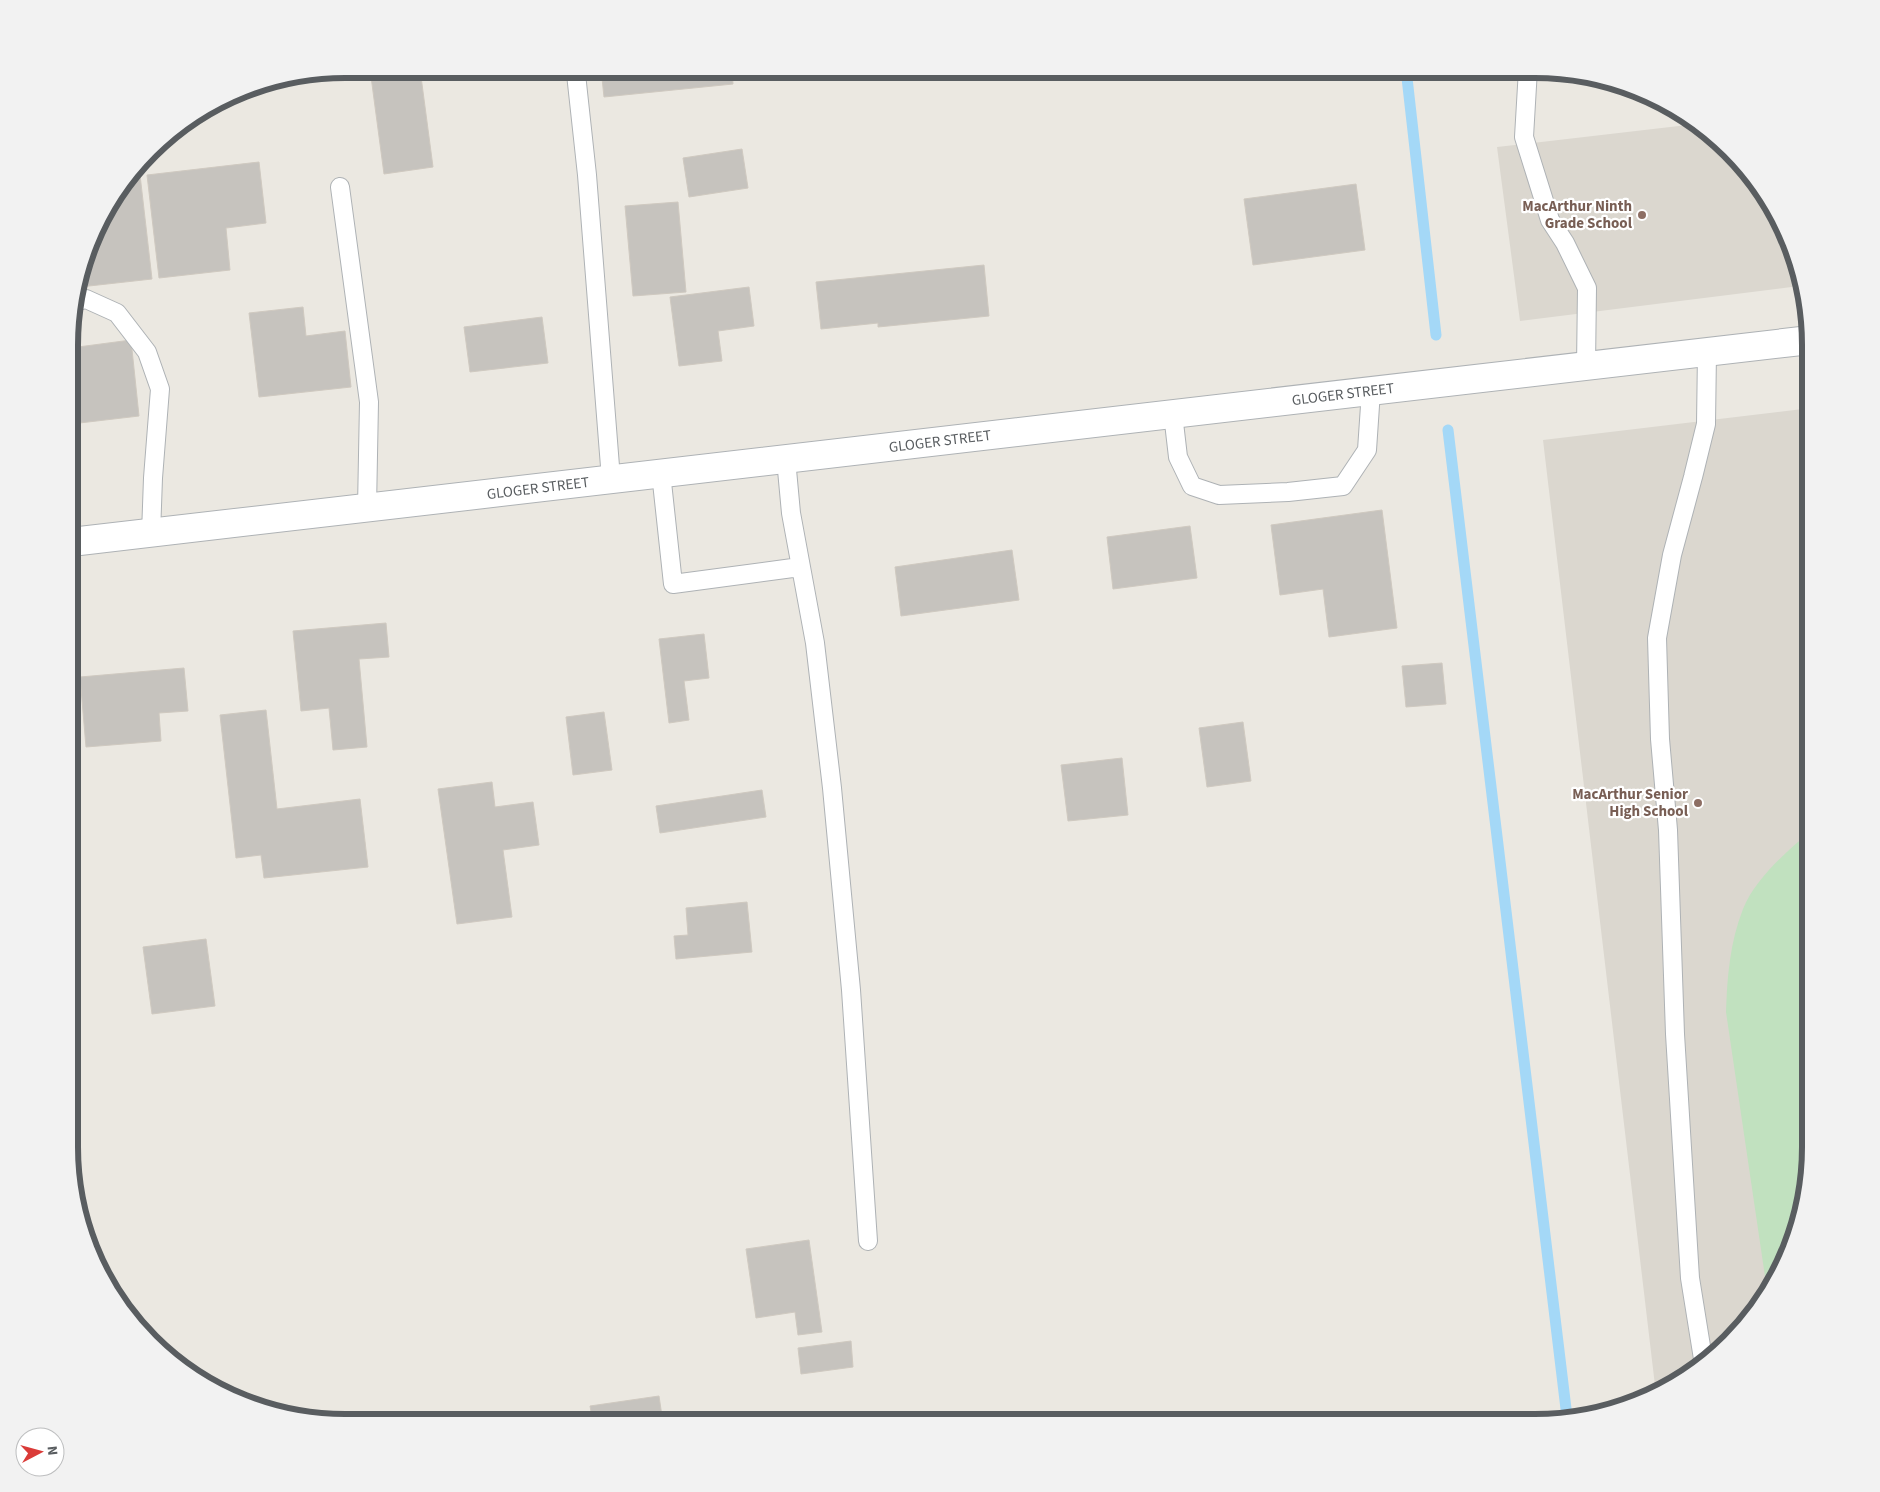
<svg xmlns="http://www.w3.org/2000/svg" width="1880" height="1492" font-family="'Source Sans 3',sans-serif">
  <rect width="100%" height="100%" fill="#ebe8e1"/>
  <path fill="#dbd7cf" d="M1696 124 1717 137 1765 191 1790 239 1799 286 1520 321 1497 147Z
    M1811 408V1165L1790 1253 1743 1329 1703 1366 1656 1394 1543 440Z"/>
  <path fill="#c1e1bf" d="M1811 831V1165L1790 1253 1767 1290 1726 1012C1727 977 1730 942 1743 909 1755 879 1787 851 1811 831Z"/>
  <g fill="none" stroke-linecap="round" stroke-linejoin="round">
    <path stroke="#a4d8f7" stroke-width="11" d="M1406 69 1436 335
      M1448 430 1567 1417"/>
  </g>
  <path fill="#c6c3be" stroke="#cfc9c0" d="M370 69H420L433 167 384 174Z
    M601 69H732L733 84 604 97Z
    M742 149 748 188 689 197 683 158Z
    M259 162 266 223 226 228 230 270 159 278 147 175Z
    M139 166 152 279 80 287V284L106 207Z
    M1356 184 1365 250 1253 265 1244 199Z
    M678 202 686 292 633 296 625 206Z
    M984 265 989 316 878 327V323L821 329 816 282Z
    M749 287 754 326 718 331 722 361 679 366 670 297Z
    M303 307 306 336 345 331 351 387 259 397 249 313Z
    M542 317 548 363 470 372 464 327Z
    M131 340 139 416 71 424V371L80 370 78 347Z
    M1382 510 1397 628 1329 637 1323 589 1280 595 1271 525Z
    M1190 526 1197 578 1113 589 1107 537Z
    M1012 550 1019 600 901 616 895 567Z
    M386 623 389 657 359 659 367 747 333 750 329 708 301 711 293 631Z
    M704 634 709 678 684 681 689 720 669 723 659 639Z
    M1442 663 1446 704 1406 707 1402 666Z
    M184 668 188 711 159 713 161 741 86 747 80 677Z
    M266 710 277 809 360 799 368 867 264 878 261 855 236 858 220 715Z
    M604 712 612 770 573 775 566 717Z
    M1243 722 1251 781 1207 787 1199 728Z
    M1122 758 1128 815 1068 821 1061 765Z
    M492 782 495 807 533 802 539 845 503 850 512 917 457 924 438 789Z
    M762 790 766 817 660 833 656 806Z
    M747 902 752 952 676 959 674 936 688 935 686 908Z
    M206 939 215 1006 152 1014 143 947Z
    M809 1240 822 1332 798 1335 795 1312 756 1318 746 1249Z
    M851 1341 853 1367 801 1374 798 1348Z
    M659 1396 663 1423H593L590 1406Z"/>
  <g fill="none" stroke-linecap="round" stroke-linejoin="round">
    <g stroke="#aeb2b5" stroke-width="20">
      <path id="lane" d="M573 69 576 74 587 175 611 479
        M1528 69 1524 137 1550 220 1565 243 1587 288 1586 366
        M340 187 369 402 367 508
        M73 302 86 299 117 313 147 352 160 389 153 478 151 534
        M1173 414 1178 457 1192 486 1219 495 1288 492 1343 486 1367 450 1371 391
        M786 459 791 513 815 643 832 788 851 990 868 1241
        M661 473 673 584 800 567
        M1704 1365 1690 1278 1675 1034 1668 830 1660 739 1657 638 1672 555 1693 477 1706 424 1707 352"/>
    </g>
    <g stroke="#aeb2b5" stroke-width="30">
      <path id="street" d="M71 542 1810 340"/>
    </g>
    <use href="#lane" stroke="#fff" stroke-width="18"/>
    <use href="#street" stroke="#fff" stroke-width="28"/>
  </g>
  <g fill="#8d6e63" stroke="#fff" stroke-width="2">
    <circle cx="1642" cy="215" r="5"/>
    <circle cx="1698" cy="803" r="5"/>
  </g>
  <g text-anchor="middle" stroke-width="4.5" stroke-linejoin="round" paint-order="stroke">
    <g font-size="15" font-weight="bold" fill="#785e54" stroke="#fff" text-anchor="end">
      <text x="1632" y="211">MacArthur Ninth<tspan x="1632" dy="17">Grade School</tspan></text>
      <text x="1688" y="799">MacArthur Senior<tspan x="1688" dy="17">High School</tspan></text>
    </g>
    <g font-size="15" fill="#595d60" stroke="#fff">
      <text transform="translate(1343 394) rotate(-7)" y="5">GLOGER STREET</text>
      <text transform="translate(940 441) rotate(-7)" y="5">GLOGER STREET</text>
      <text transform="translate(538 488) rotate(-7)" y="5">GLOGER STREET</text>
    </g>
  </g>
  <path d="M0 0H1880V1492H0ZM345 78H1535A267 267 0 0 1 1802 345V1147A267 267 0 0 1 1535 1414H345A267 267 0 0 1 78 1147V345A267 267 0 0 1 345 78Z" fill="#f2f2f2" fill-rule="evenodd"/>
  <path fill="none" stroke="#595d60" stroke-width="6" d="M345 78H1535A267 267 0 0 1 1802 345V1147A267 267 0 0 1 1535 1414H345A267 267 0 0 1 78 1147V345A267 267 0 0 1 345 78Z"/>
  <g transform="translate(40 1452) rotate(84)"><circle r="24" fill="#ffffff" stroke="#bdbebf"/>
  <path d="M0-4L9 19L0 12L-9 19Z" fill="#da3b38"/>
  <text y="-8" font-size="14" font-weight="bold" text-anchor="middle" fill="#595d60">N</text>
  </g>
</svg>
